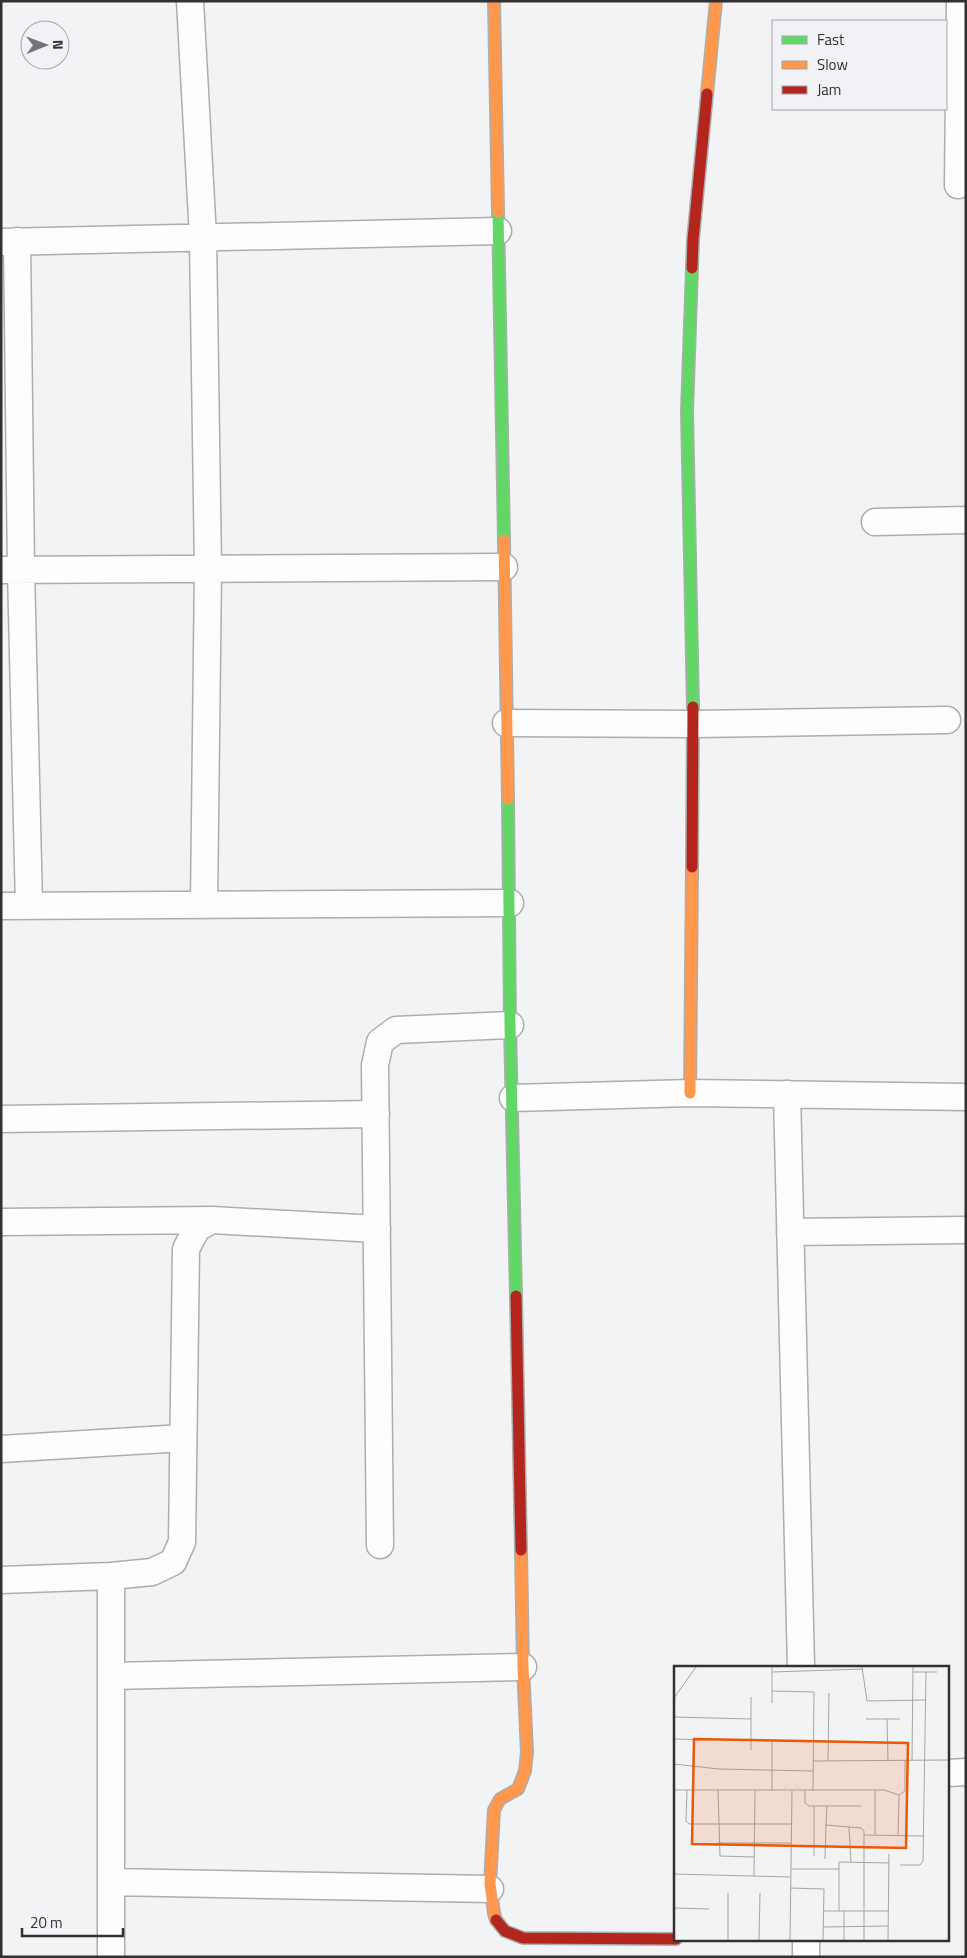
<svg xmlns="http://www.w3.org/2000/svg" width="967" height="1958" font-family="'Titillium Web',sans-serif">
  <rect width="100%" height="100%" fill="#f2f3f5"/>
  <g fill="none" stroke-linecap="round" stroke-linejoin="round">
    <g stroke="#acadae" stroke-width="29">
      <path id="street" d="M190 1 203 237 208 569 204 904
        M958 185 960 1
        M17 241 21 570 29 906
        M1 242 498 231
        M875 522 966 520
        M1 570 504 567
        M506 723 693 724 947 720
        M1 906 510 903
        M787 1094 801 1667
        M513 1098 690 1093 966 1097
        M1 1119 376 1114
        M1 1222 212 1220
        M790 1232 966 1230
        M1 1449 183 1438
        M380 1545 375 1065 380 1042 396 1030 510 1025
        M1 1580 111 1576 152 1572 173 1562 182 1542 186 1249 197 1228 212 1220 377 1229
        M111 1676 523 1667
        M948 1773 966 1772
        M111 1882 490 1889
        M806 1939V1957
        M111 1957V1576"/>
    </g>
    <g stroke="#acadae" stroke-width="14">
      <path id="fast" d="M498 212 504 540
        M692 268 687 411 693 707
        M508 799 510 1025 516 1296"/>
    </g>
    <g stroke="#acadae" stroke-width="14">
      <path id="slow" d="M494 1 498 212
        M707 94 716 1
        M504 540 508 799
        M690 1093 692 867
        M496 1920 494 1913 490 1884 494 1810 500 1799 518 1789 525 1771 527 1752 523 1667 521 1550"/>
    </g>
    <g stroke="#acadae" stroke-width="14">
      <path id="jam" d="M692 268 693 240 707 94
        M692 867 693 707
        M516 1296 521 1550
        M496 1920 505 1931 523 1938 676 1939"/>
    </g>
    <use href="#street" stroke="#fdfdfe" stroke-width="26"/>
    <use href="#fast" stroke="#63d668" stroke-width="11"/>
    <use href="#slow" stroke="#ff974d" stroke-width="11"/>
    <use href="#jam" stroke="#b3261e" stroke-width="11"/>
  </g>
  <g transform="translate(674 1666)">
    <rect width="275" height="275" fill="#f2f3f5"/>
    <path fill="none" stroke="#a5a5a7" stroke-width="1" d="M188 1 193 35 252 34M98 6 189 3M239 6H263M98 25 140 26 139 125M77 31V84M0 32 22 1M98 37V1M0 51 77 53M192 53H226M213 53 214 94M0 73 40 74M154 94 155 27M238 94 239 1M139 95 275 94M0 98 45 103 139 105M0 124H210L225 129 231 125V94M13 124 12 155 15 158H117M44 124 46 190 80 191M98 125V76M131 125V137L135 140H187M201 125V169M153 140 152 159 187 162 190 165V274M175 161 177 196M190 169 250 170M224 170 225 129M18 174V158M44 177H117M140 190V140M151 193 152 158M226 199H246L249 195 252 6M117 203H165M0 208 116 211M80 210 81 125M116 222 150 223 149 274M54 227V274M0 242 35 243M150 245H214M165 245V196L215 197M170 245V274M149 261 214 260M85 274 86 227M116 274 118 125M214 274 215 188"/>
    <path fill="#e8590c" fill-opacity="0.15" stroke="#e8590c" stroke-width="2.5" d="M20 73 234 77 232 182 18 178Z"/>
    <rect width="275" height="275" fill="none" stroke="#313133" stroke-width="2.5"/>
  </g>
  <rect width="967" height="1958" fill="none" stroke="#313133" stroke-width="5"/>
  <rect x="772" y="20" width="175" height="90" fill="#f1f2f6" stroke="#a4a5a8"/>
  <rect x="782" y="36" width="25" height="8" fill="#63d668" stroke="#a4a5a8"/>
  <text x="817" y="45" font-size="15" fill="#313133">Fast</text>
  <rect x="782" y="61" width="25" height="8" fill="#ff974d" stroke="#a4a5a8"/>
  <text x="817" y="70" font-size="15" fill="#313133">Slow</text>
  <rect x="782" y="86" width="25" height="8" fill="#b3261e" stroke="#a4a5a8"/>
  <text x="817" y="95" font-size="15" fill="#313133">Jam</text>
  <g transform="translate(45 45) rotate(89)"><circle r="24" fill="#f1f2f6" stroke="#a4a5a8"/>
  <path d="M0-4L9 19L0 12L-9 19Z" fill="#757577"/>
  <text y="-8" font-size="14" font-weight="bold" text-anchor="middle" fill="#313133">N</text>
  </g>
  <path d="M22 1928v8h101v-8" fill="none" stroke="#313133" stroke-width="2.5"/>
  <text x="30" y="1928" font-size="15" fill="#313133" stroke="#f1f2f6" stroke-width="4" paint-order="stroke">20 m</text>
</svg>
